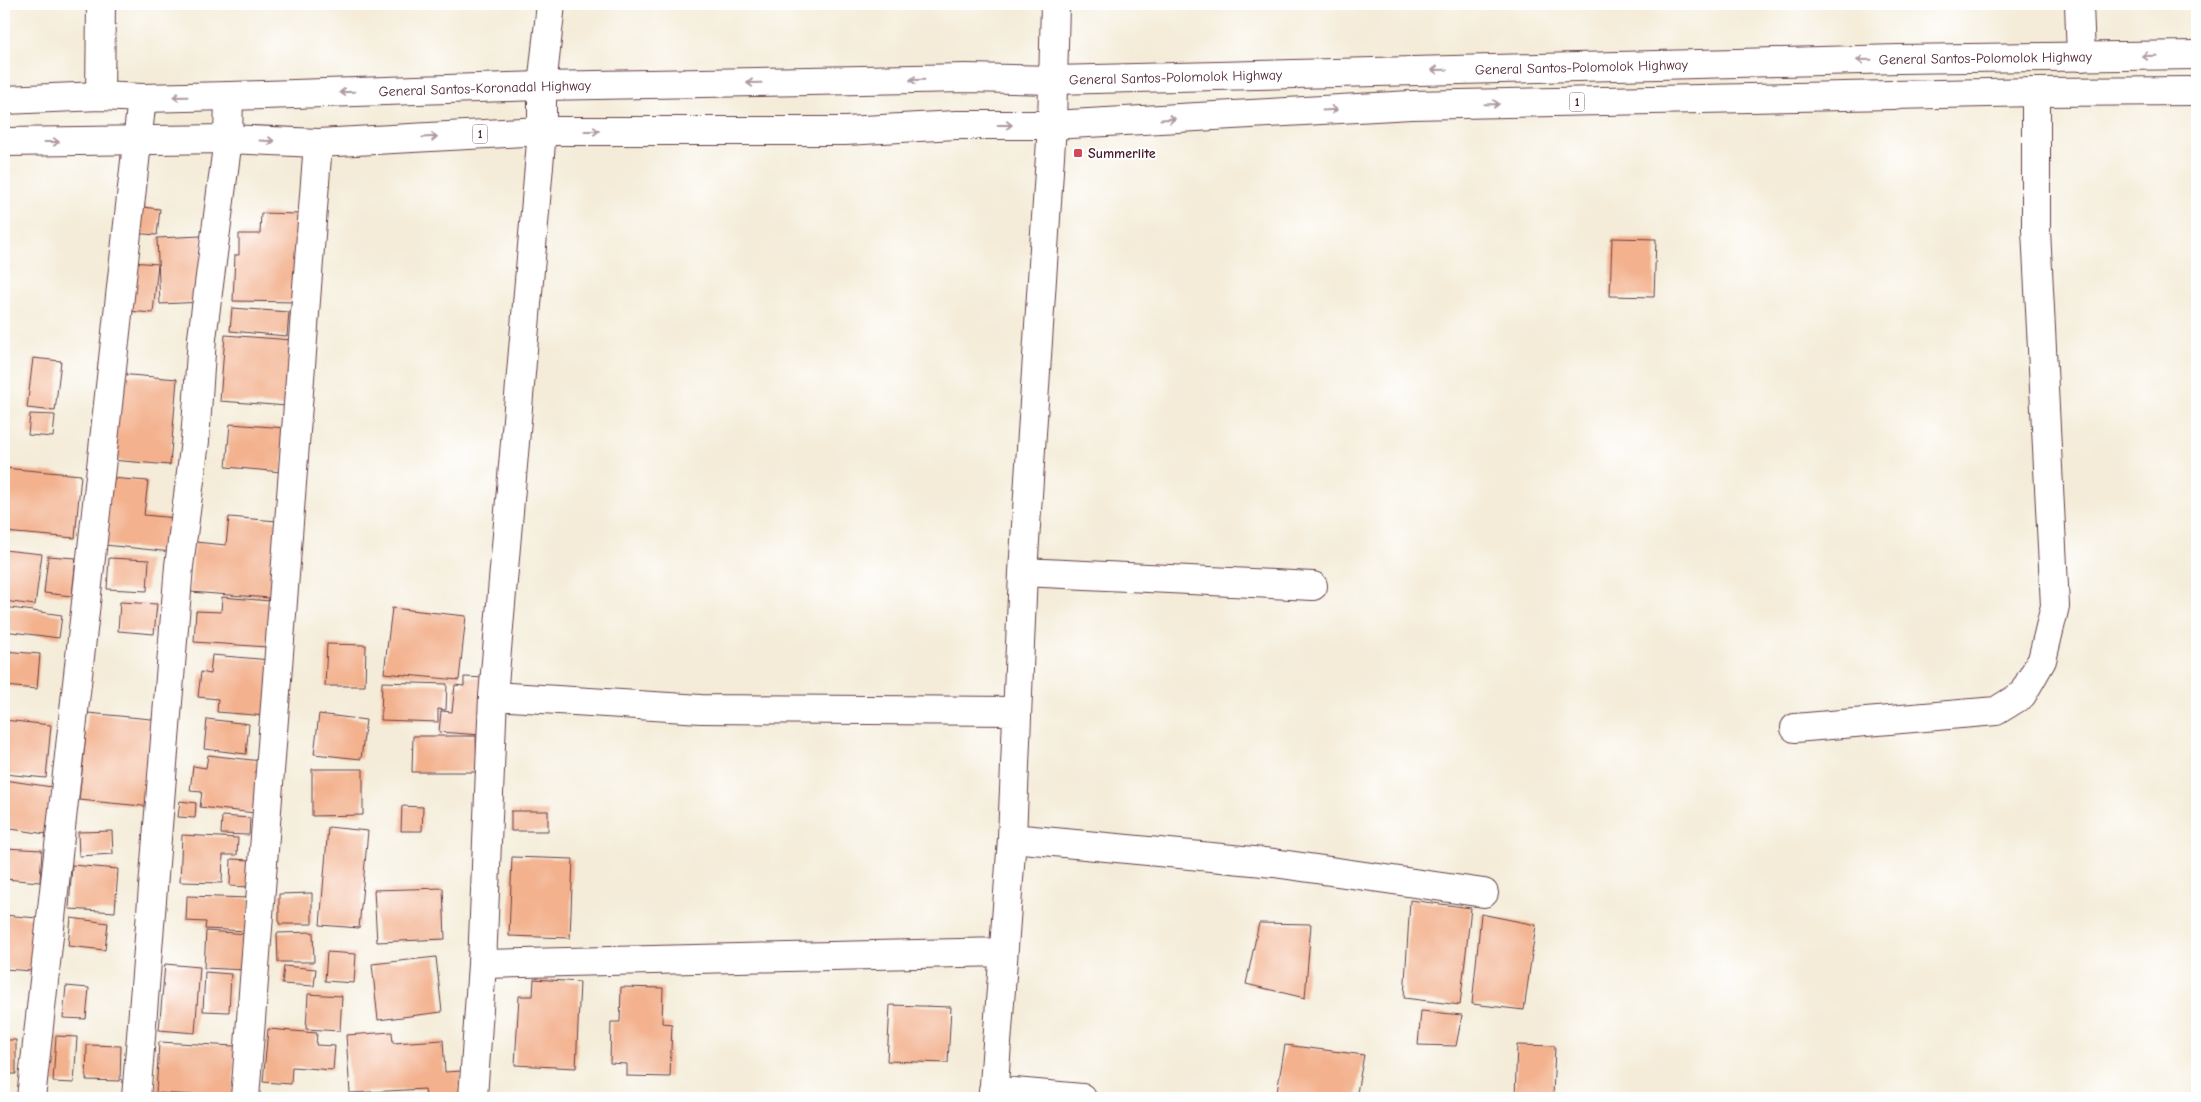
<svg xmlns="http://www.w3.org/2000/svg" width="2201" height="1102" font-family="'Comic Neue',sans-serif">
  <rect width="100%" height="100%" fill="#fff"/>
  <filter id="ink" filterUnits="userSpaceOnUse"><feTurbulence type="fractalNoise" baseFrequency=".02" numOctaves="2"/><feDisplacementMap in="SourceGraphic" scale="10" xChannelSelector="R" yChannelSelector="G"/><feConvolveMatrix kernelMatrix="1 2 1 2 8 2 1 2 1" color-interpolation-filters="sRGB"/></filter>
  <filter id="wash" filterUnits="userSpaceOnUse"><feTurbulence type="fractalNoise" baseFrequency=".0096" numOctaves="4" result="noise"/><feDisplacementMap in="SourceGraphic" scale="20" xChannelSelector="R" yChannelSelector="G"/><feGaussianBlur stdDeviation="1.12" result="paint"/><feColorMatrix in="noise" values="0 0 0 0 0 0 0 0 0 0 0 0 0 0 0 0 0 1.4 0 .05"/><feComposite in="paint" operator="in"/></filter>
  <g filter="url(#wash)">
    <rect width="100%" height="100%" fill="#f4ecd8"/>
    <g id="blocks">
      <path fill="#f3b18d" d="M133 206 160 209 157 235 130 233Z
        M261 213 299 214 297 302 233 301 235 255H239V234H260Z
        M201 236 204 302 160 304 157 238Z
        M1612 238 1656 239 1654 297 1610 296Z
        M131 262 158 264 153 313 127 311Z
        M232 308 289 312 287 336 230 331Z
        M225 335 292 340 287 406 220 401Z
        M33 358 61 361 55 411 27 408Z
        M119 374 177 379 170 465 111 460Z
        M30 414 55 415 53 437 28 435Z
        M230 424 286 428 282 472 226 467Z
        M4 468 81 475 75 538 4 532Z
        M111 478 148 481 144 515 176 518 172 552 105 545Z
        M229 517 277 521 270 598 190 592 195 542 226 545Z
        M4 550 42 554 35 605 4 601Z
        M48 556 76 558 72 596 44 593Z
        M109 558 149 560 147 591 107 589Z
        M222 597 270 601 267 647 194 642 196 611 221 612Z
        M120 602 157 604 154 634 118 631Z
        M4 607 62 615 59 638 4 631Z
        M392 608 466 616 459 680 384 673Z
        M327 644 366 645 365 686H325Z
        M4 651 40 654 37 689 4 686Z
        M212 655 271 660 266 716 217 712 218 699 198 697 201 672 210 674Z
        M464 677 486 678 482 735 439 732 441 711 452 712 455 685 464 686Z
        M382 682 447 684 446 710 438 709V722L381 720Z
        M88 713 161 720 153 807 79 800Z
        M319 714 366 720 361 759 314 754Z
        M207 719 249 724 246 754 204 749Z
        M4 720 51 725 46 778 4 774Z
        M413 736H476L477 772H412Z
        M208 755 261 761 255 813 200 807 202 792 190 791 193 766 206 768Z
        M312 769H363V815L312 816Z
        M4 780 52 787 46 834 4 828Z
        M180 801 196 803 195 818 178 817Z
        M402 806 423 807 422 831H401Z
        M511 811H548V831H511Z
        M222 816 250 818 249 835 221 834Z
        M328 827 368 831 359 928 320 925Z
        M112 831 113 854 79 856 78 832Z
        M182 835 238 838 237 855H223L222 883 180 882Z
        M4 848 42 850 40 882 4 879Z
        M512 857 573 859 570 938 509 936Z
        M231 859 250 860 249 887 230 886Z
        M72 865 118 869 115 912 69 909Z
        M443 888 445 939 377 942 374 890Z
        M312 893V924H279V894Z
        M187 896 250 898 248 931 205 929 206 922 186 921Z
        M1410 900 1471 908 1460 1005 1404 998Z
        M1481 914 1536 925 1524 1010 1472 1004Z
        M4 915 37 918 32 971 4 969Z
        M71 918 108 923 105 950 68 946Z
        M1259 923 1311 924 1305 998 1246 984Z
        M206 931 247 934 245 970 204 968Z
        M313 932 314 962H278L277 933Z
        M327 952 356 954 354 983 325 981Z
        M436 957 442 1012 378 1020 372 964Z
        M165 964 200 967 195 1033 159 1030Z
        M284 966 316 969 314 986 282 984Z
        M205 972 231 974 229 1012 203 1011Z
        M534 979 580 982 576 1068 515 1065 519 996H533Z
        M66 986 89 988 86 1019 63 1018Z
        M621 987 663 988 662 1023 672 1024 670 1077 627 1076V1064L610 1063 611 1022H620Z
        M308 994 342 996 340 1031 306 1029Z
        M890 1005 951 1007 948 1063 887 1061Z
        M1421 1011 1462 1015 1456 1046 1418 1045Z
        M268 1029 317 1033 316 1045 335 1046 333 1070 292 1067 291 1084 263 1082Z
        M392 1032 393 1043 443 1040 445 1072 461 1071 463 1098H426L425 1089 350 1093 346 1035Z
        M56 1036 77 1037 74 1083 53 1082Z
        M4 1040H16V1074H4Z
        M159 1042 235 1046 233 1097 156 1093Z
        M87 1045 121 1046 120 1081 86 1080Z
        M1285 1045 1364 1055 1356 1098H1276Z
        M1517 1045 1555 1046 1553 1098 1515 1097Z"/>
    </g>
  </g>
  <g filter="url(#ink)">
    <use href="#blocks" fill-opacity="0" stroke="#643e45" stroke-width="1"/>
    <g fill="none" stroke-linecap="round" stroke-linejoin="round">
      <g stroke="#643e45" stroke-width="30">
        <path id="minor" d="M2079 4 2081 57
          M100 96 101 4
          M1023 572 1313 586
          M493 696 701 709 1017 711
          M1795 728 1996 711 2022 695 2042 660 2055 606 2036 230V92
          M1012 838 1274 863 1484 893
          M482 964 1003 952
          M993 1090 1082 1098
          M31 1098 142 98
          M136 1098 179 566 195 441 202 338 228 139 229 96
          M245 1098 318 143
          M473 1098 482 964 493 696 542 131V86L551 4
          M993 1098 1012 838 1023 572 1052 125"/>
      </g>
      <g stroke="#643e45" stroke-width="30">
        <path id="major" d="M1052 125 1055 4"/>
      </g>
      <g stroke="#643e45" stroke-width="30">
        <g id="highway">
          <path id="s1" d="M4 100 100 96 142 98 229 96 542 86 966 78 1054 80 1899 59 2197 55"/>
          <path d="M4 142 228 139 318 143 542 131H845L956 125H1052L1411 105 2036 92 2197 91"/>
        </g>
      </g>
      <use href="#minor" stroke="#fff" stroke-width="28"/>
      <use href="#major" stroke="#fff" stroke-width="28"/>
      <use href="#highway" stroke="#fff" stroke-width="28"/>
    </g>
    <defs><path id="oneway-shaft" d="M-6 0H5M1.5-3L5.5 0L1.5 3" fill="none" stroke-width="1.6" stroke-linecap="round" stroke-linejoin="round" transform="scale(1.25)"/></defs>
    <g stroke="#ae9aa0">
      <use href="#oneway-shaft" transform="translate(2149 56) rotate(179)"/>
      <use href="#oneway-shaft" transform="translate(1864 60) rotate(179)"/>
      <use href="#oneway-shaft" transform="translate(1439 70) rotate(179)"/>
      <use href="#oneway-shaft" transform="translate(917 80) rotate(179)"/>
      <use href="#oneway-shaft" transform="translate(754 83) rotate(179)"/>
      <use href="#oneway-shaft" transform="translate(347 92) rotate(178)"/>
      <use href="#oneway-shaft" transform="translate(180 97) rotate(179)"/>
      <use href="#oneway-shaft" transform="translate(1492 104) rotate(-1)"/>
      <use href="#oneway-shaft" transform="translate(1330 110) rotate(-3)"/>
      <use href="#oneway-shaft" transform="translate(1168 119) rotate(-3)"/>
      <use href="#oneway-shaft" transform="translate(1005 125)"/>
      <use href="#oneway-shaft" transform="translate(592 131)"/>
      <use href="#oneway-shaft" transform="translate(430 137) rotate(-3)"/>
      <use href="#oneway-shaft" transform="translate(267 141) rotate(3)"/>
      <use href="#oneway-shaft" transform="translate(52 142)"/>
    </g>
  </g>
  <rect fill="#d1495b" stroke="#fff" stroke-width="2" x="1073" y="148" width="10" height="10" rx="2.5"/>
  <g text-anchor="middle" stroke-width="4" stroke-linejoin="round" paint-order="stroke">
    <g fill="#fff" stroke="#80626b" stroke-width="1">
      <rect x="1569.5" y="92.5" width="15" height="19" rx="4"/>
      <rect x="472.5" y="124.5" width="15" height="19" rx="4"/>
    </g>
    <g font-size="12" font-weight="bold" fill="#4a1f2b">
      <text x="1577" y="106">1</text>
      <text x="480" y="138">1</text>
    </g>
    <g font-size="14" fill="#4a1f2b" stroke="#fff">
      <text dy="5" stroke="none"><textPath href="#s1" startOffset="1982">General Santos-Polomolok Highway</textPath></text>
      <text dy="5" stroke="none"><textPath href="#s1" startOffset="1578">General Santos-Polomolok Highway</textPath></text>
      <text dy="5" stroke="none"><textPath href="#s1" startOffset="1172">General Santos-Polomolok Highway</textPath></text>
      <text dy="5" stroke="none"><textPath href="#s1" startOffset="481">General Santos-Koronadal Highway</textPath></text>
    </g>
    <g font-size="14" font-weight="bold" fill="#4a1f2b" stroke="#fff" text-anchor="start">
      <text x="1088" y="158">Summerlite</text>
    </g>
  </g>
  <rect width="2201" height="1102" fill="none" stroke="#fff" stroke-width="20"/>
</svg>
